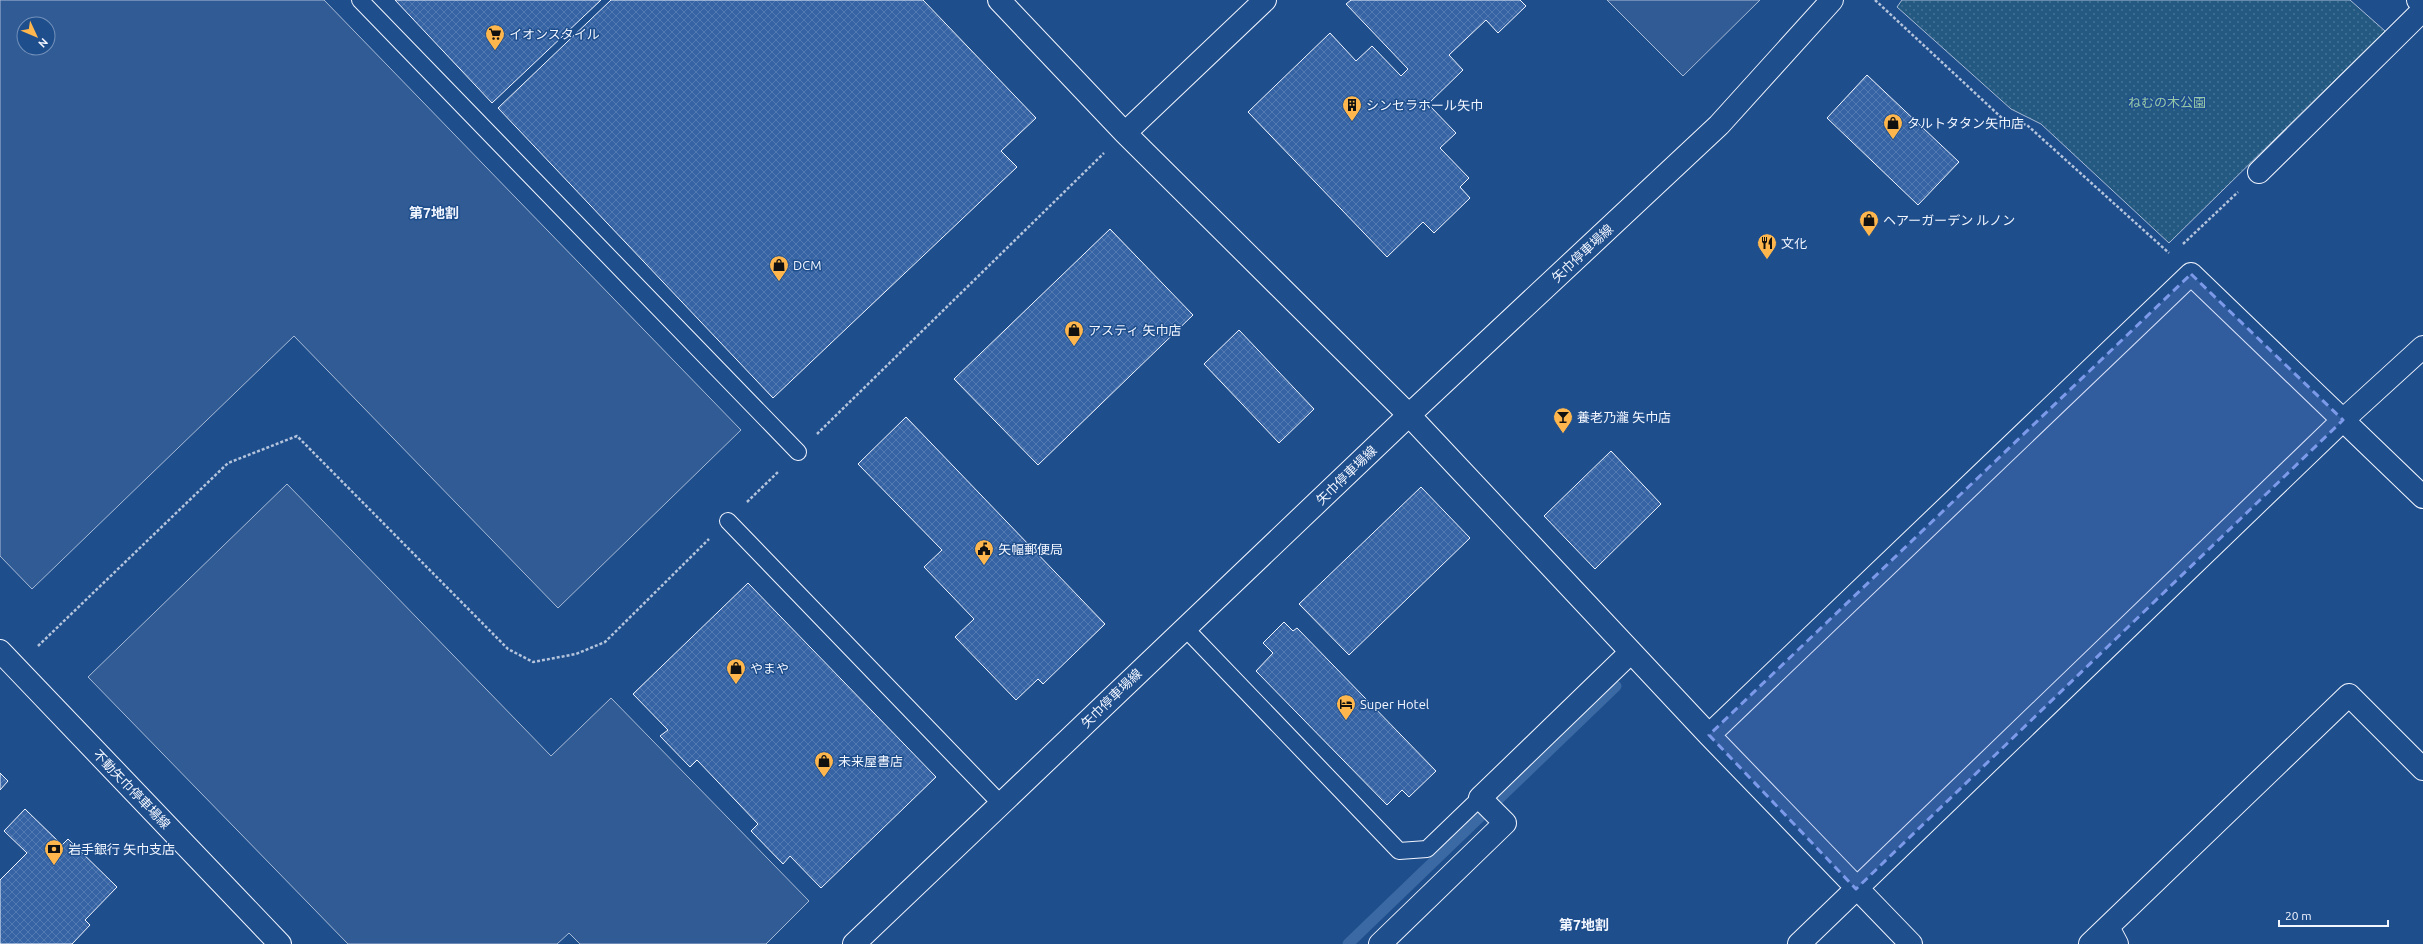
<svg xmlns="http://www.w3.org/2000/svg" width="2423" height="944" font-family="Ubuntu,'Noto Sans JP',sans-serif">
  <defs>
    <pattern id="grass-dots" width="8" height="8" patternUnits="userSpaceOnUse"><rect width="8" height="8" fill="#245a82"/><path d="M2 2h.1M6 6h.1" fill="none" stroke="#447295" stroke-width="1.8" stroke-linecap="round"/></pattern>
    <pattern id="building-cross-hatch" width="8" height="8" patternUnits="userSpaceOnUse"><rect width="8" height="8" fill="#3563a3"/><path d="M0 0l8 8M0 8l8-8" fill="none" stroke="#537ab1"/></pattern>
  </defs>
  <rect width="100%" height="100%" fill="#1f4e8c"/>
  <path fill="url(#grass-dots)" stroke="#a8bbd7" d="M1902 0H2350L2385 31 2169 243 2041 124 2011 109 1897 7Z"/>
  <path fill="#305b95" stroke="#a8bbd7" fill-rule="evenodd" d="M0 0H324L741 430 558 608 294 336 32 589 0 556ZM24 24H48V48H24Z
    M1607 0H1760L1683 76Z
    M287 484 551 756 611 698 809 901 766 944H580L569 933 557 944H348L88 677Z"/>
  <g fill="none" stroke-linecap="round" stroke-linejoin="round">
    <path stroke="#3b69a3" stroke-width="11" d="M1348 944 1616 686"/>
  </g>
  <path fill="url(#building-cross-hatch)" stroke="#f2f6ff" d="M395 0H601L492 103Z
    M611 0H923L1036 118 1001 151 1017 167 773 398 498 108Z
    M1351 0H1520L1526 6 1498 33 1486 20 1449 55 1463 70 1428 104 1456 133 1440 148 1469 178 1460 187 1470 198 1434 233 1423 222 1387 257 1248 112 1330 33 1356 61 1372 46 1401 76 1408 69 1346 4Z
    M1867 75 1959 162 1918 205 1827 118Z
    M1110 229 1193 315 1038 465 954 379Z
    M1239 330 1314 409 1279 443 1204 364Z
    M906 417 1105 624 1043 684 1038 679 1016 700 955 637 974 619 924 567 942 550 858 464Z
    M1611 451 1661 504 1595 569 1544 516Z
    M1421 487 1470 538 1349 655 1299 604Z
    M748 583 936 777 821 888 790 856 783 864 751 831 758 824 697 760 690 767 660 736 668 730 633 694Z
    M1284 622 1293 631 1297 628 1436 771 1409 797 1402 790 1387 805 1256 671 1273 653 1263 643Z
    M0 773 8 781 0 790Z
    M25 809 62 845 68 839 117 887 85 920 90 925 72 944H0V880L27 853 4 831Z"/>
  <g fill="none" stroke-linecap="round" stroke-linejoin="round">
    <g stroke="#f2f6ff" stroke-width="18">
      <path id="service" d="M360 0 798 452
        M728 521 1001 804
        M1185 628 1399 851 1427 849 1480 798"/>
    </g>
    <g stroke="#f2f6ff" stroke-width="24">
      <path id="minor" d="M999 0 1125 133 1409 415 1709 735 1911 944
        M1125 133 1265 0
        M2259 172 2423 10
        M1709 735 2191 274 2423 497
        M2108 927 2117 944
        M1380 944 1505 823 1480 798 1631 652
        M1799 944 2343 420 2423 347
        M2090 944 2349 695 2423 769"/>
    </g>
    <g stroke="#f2f6ff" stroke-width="24">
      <path id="tertiary" d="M2418 0 2423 4"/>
    </g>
    <g stroke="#f2f6ff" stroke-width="24">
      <path id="secondary" d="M0 651 280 944
        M854 944 1409 415 1719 125 1832 0"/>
    </g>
    <path stroke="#b3c4dc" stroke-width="2.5" stroke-dasharray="3 2" stroke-linecap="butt" d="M1875 0 2003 119 2027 125 2169 253
      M2183 244 2238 192
      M817 434 1104 153
      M747 502 779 471
      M38 646 228 463 297 436 508 649 533 662 576 654 605 642 709 539"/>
    <use href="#service" stroke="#1f4e8c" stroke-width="16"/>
    <use href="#minor" stroke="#1f4e8c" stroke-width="22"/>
    <use href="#tertiary" stroke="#1f4e8c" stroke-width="22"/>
    <use href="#secondary" stroke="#1f4e8c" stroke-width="22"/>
  </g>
  <path fill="#7d9aea" fill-opacity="0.2" stroke="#7d9aea" stroke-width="3" stroke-dasharray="8 5" stroke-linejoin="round" d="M2191 274 2343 420 1856 889 1709 735Z"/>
  <defs>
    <g id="supermarket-pin" transform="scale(1)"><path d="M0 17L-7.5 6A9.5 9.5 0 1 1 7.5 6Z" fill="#ffb74d" stroke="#1f4e8c"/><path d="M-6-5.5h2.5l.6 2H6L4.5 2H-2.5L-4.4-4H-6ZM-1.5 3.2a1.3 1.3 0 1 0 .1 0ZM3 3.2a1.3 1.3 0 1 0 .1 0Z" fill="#111"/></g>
    <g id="building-pin" transform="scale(1)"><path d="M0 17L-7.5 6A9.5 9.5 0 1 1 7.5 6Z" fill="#ffb74d" stroke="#1f4e8c"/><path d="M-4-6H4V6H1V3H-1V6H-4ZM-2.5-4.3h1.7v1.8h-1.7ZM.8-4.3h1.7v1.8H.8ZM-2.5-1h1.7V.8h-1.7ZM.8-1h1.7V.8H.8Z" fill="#111"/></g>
    <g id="shop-pin" transform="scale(1)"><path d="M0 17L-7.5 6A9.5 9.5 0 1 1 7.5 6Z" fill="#ffb74d" stroke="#1f4e8c"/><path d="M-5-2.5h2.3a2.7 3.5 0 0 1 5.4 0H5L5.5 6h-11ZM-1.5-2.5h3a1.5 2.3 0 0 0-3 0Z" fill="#111"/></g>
    <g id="restaurant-pin" transform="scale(1)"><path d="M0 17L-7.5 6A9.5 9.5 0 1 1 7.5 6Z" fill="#ffb74d" stroke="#1f4e8c"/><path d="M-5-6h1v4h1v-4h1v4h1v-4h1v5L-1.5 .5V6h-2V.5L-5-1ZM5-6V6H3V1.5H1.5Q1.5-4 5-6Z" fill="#111"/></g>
    <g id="bar-pin" transform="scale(1)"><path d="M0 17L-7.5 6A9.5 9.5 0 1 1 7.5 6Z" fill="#ffb74d" stroke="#1f4e8c"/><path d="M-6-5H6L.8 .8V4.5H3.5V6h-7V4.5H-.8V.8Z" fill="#111"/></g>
    <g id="civic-pin" transform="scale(1)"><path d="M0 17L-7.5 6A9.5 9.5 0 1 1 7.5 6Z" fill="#ffb74d" stroke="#1f4e8c"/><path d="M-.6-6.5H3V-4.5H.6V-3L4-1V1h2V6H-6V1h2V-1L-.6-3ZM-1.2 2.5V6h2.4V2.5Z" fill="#111"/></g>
    <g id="hotel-pin" transform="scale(1)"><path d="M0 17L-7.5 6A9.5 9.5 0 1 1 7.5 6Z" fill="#ffb74d" stroke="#1f4e8c"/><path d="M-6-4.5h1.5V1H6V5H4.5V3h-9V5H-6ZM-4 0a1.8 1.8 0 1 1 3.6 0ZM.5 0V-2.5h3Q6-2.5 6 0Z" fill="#111"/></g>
    <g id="bank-pin" transform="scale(1)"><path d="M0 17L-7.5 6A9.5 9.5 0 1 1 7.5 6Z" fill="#ffb74d" stroke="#1f4e8c"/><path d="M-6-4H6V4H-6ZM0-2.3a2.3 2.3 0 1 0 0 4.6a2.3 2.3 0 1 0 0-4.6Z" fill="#111"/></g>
  </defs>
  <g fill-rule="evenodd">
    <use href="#supermarket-pin" x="495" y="34"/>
    <use href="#building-pin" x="1352" y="105"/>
    <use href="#shop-pin" x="1893" y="123"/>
    <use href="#shop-pin" x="1869" y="220"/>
    <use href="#restaurant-pin" x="1767" y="243"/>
    <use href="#shop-pin" x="779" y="265"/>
    <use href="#shop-pin" x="1074" y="330"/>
    <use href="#bar-pin" x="1563" y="417"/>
    <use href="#civic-pin" x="984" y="549"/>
    <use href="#shop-pin" x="736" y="668"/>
    <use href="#hotel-pin" x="1346" y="704"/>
    <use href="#shop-pin" x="824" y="761"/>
    <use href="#bank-pin" x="54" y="849"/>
  </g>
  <g text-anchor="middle" stroke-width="3" stroke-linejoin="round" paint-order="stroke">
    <g font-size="13" fill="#f2f6ff" stroke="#1f4e8c" text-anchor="start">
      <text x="509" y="39">イオンスタイル</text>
      <text x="1366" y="110">シンセラホール矢巾</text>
      <text x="1907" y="128">タルトタタン矢巾店</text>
      <text x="1883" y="225">ヘアーガーデン ルノン</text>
      <text x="1781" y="248">文化</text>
      <text x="793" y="270">DCM</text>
      <text x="1088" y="335">アスティ 矢巾店</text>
      <text x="1577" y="422">養老乃瀧 矢巾店</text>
      <text x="998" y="554">矢幅郵便局</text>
      <text x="750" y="673">やまや</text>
      <text x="1360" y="709">Super Hotel</text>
      <text x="838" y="766">未来屋書店</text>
      <text x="68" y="854">岩手銀行 矢巾支店</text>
    </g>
    <g font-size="13" fill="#97c8a6" stroke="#1f4e8c">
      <text x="2167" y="107">ねむの木公園</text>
    </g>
    <g font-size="13" fill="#f2f6ff" stroke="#1f4e8c">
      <text transform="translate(1582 253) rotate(-43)" y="5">矢巾停車場線</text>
      <text transform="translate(1346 475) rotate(-44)" y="5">矢巾停車場線</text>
      <text transform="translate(1111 698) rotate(-44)" y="5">矢巾停車場線</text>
      <text transform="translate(132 789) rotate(46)" y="5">不動矢巾停車場線</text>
    </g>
    <g font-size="14" font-weight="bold" fill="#f2f6ff" stroke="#1f4e8c">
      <text x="434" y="218">第7地割</text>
      <text x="1584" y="930">第7地割</text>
    </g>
  </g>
  <g transform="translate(36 36) rotate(134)"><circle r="19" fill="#1f4e8c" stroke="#7391ba"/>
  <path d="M0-3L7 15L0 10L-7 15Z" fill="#ffb74d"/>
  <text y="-6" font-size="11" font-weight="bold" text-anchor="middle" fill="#f2f6ff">N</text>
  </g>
  <path d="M2279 920v6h109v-6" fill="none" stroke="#f2f6ff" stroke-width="2"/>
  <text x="2285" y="920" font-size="12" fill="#f2f6ff" stroke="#1f4e8c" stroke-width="3" paint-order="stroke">20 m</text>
</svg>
